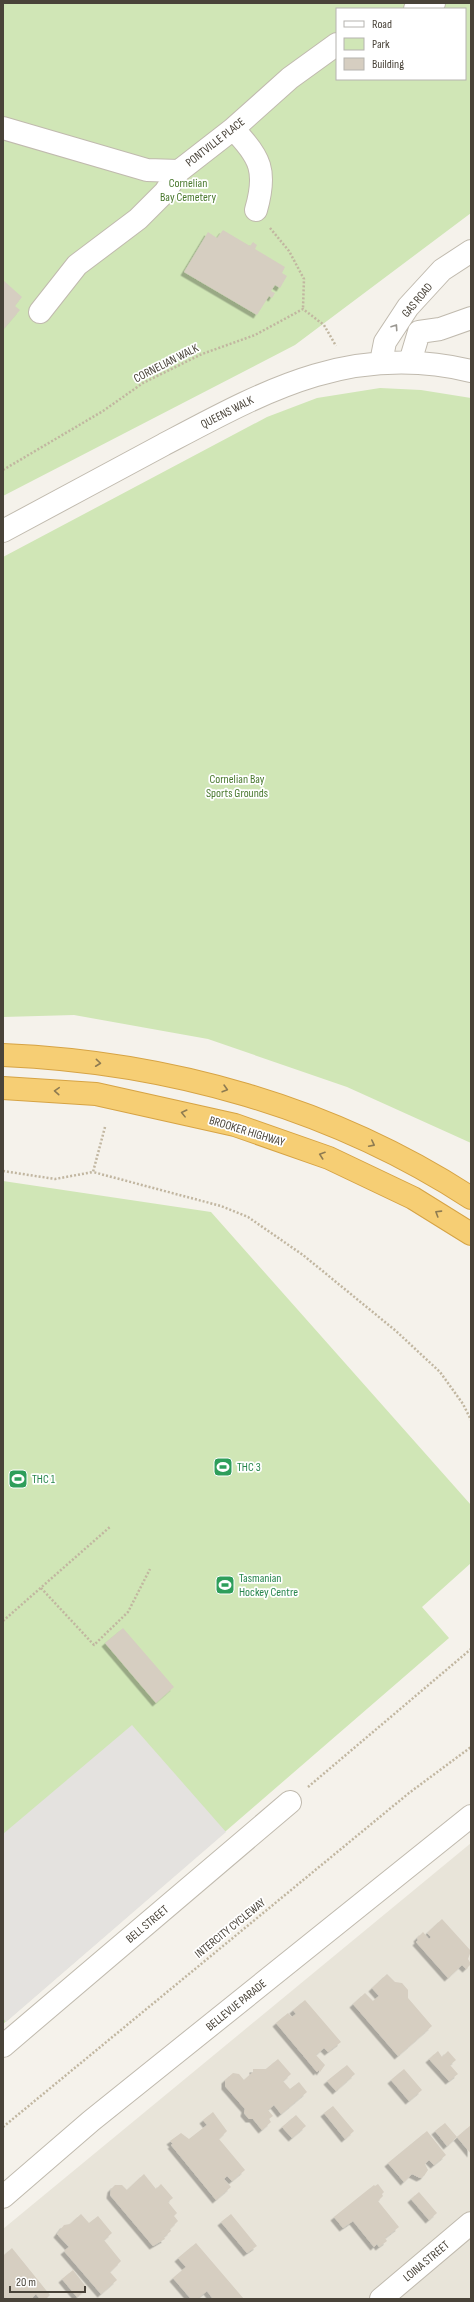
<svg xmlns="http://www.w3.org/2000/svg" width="474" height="2302" font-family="'Sofia Sans Condensed',sans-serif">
  <defs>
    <filter id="shadow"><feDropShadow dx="-3.5" dy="3.5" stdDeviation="0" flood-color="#0004"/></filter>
  </defs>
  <rect width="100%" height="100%" fill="#f5f2eb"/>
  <path fill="#e8e4d9" d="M471 1843V2299H3V2229Z"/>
  <path fill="#d0e6b6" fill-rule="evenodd" d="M3 3H471V213L295 345 3 496ZM337 9H465V79H337Z
    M380 388 421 390 471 398V1143L347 1087 208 1039 74 1015 3 1017V557L267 417 317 398Z
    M3 1181 211 1212 471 1505V1563L422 1607 449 1638 3 2024Z"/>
  <path fill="#e4e2df" d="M132 1725 226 1832 6 2022 3 2018V1834Z"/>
  <path fill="#d6cec1" filter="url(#shadow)" d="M223 230 250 246 253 242 257 245 255 249 285 267 282 273 287 276 280 288 275 285 271 291 275 293 272 298 269 296 257 315 184 272 208 232 217 238Z
    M3 280 22 297 15 306 20 310 3 330Z
    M123 1628 174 1687 156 1703 105 1643Z
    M442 1919 471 1951 468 1959 471 1964 466 1969 462 1965 448 1978 416 1942 418 1940 417 1938 423 1932 429 1939 431 1937 427 1933Z
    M387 1974 395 1982 402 1983 408 1990V1998L432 2026 398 2056 353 2004 365 1993 373 2001 379 1996 372 1988Z
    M305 2000 341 2042 328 2052 324 2048 316 2055 325 2065 320 2072 319 2070 317 2072 276 2023 288 2013 292 2017 296 2014 293 2010Z
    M438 2051 442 2057 448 2051 456 2060 450 2065 458 2074 449 2081 429 2059Z
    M278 2059 291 2074 283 2081 290 2089 299 2082 307 2092 281 2114 274 2105 268 2110 273 2116 269 2119 271 2122 262 2130 253 2119H249L244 2113 245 2109 225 2086V2080L233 2073 239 2074 244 2080 253 2072V2069H266Z
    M347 2065 355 2074 336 2091 327 2081Z
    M404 2069 422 2090 409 2101 391 2080Z
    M333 2106 354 2131 345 2139 324 2113Z
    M213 2112 227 2131 219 2139 245 2170 232 2181 227 2176 224 2179 231 2187 216 2200 171 2145 173 2144 170 2141 181 2133 189 2139 207 2125 203 2120Z
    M296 2115 306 2126 292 2138 282 2127Z
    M445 2123 457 2137 471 2125V2154L457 2137 447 2146 435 2131Z
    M427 2131 446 2155 434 2165 429 2160 425 2164 428 2170 424 2176 420 2178 412 2174 404 2182 388 2163Z
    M144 2174 156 2189 161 2184 173 2198 168 2202 177 2213 174 2216 178 2221 170 2229 171 2231 164 2237 165 2239 153 2246 110 2195 111 2189 115 2185H122L127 2190Z
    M378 2184 384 2192 382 2194 383 2196 378 2201 399 2227 385 2238 387 2241 379 2247 377 2244 374 2247 353 2221 343 2228 334 2217 374 2185 375 2186Z
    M419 2192 437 2213 429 2220 411 2199Z
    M81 2214 89 2223 98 2216 112 2233 104 2240 121 2261 110 2272 117 2280 101 2294 64 2251 69 2247 57 2234 64 2225 70 2224Z
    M231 2214 257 2246 247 2253 221 2222Z
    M196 2243 244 2299H213L207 2291 197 2299H191L173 2278 186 2267 178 2258Z
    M12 2248 50 2295 46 2299H40L36 2294 31 2299H6L3 2296V2256Z
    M73 2270 87 2288 77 2297 62 2279Z"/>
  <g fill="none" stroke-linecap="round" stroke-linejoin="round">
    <g stroke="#c0baae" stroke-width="24">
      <path id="minor" d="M415 9 434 3
        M3 128 147 170 179 171 233 129 290 78 337 44
        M233 129C261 157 267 172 256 210
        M40 312 77 265 138 219 165 192 179 171
        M381 362 385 342 408 307 442 270 471 251
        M410 362 419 332 440 329 471 318
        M3 531C56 502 110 474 163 445 265 391 351 342 471 371
        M3 2046 290 1802
        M3 2197 91 2121 471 1816
        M381 2299 471 2223"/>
    </g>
    <g stroke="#d6a344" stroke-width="24">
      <path id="highway" d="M3 1055C168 1062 331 1107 471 1198
        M3 1088 96 1094 235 1125 329 1158 413 1198 471 1234"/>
    </g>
    <path stroke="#c1b6a0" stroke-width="2.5" stroke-dasharray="2 2" stroke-linecap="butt" d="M270 228 289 251 304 279 303 308
      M3 470 103 411 143 383 202 354 255 335 303 309 324 325 336 346
      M105 1127 93 1172 221 1206 248 1217 303 1255 396 1331 440 1372 463 1404 471 1420
      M3 1171 55 1179 93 1172
      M41 1588 94 1645 128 1612 150 1569
      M3 1621 111 1526
      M308 1787 471 1649
      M3 2127 409 1793 471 1747"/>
    <use href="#minor" stroke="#fff" stroke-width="22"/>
    <use href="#highway" stroke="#f6ce74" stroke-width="22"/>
  </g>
  <defs><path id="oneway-chevron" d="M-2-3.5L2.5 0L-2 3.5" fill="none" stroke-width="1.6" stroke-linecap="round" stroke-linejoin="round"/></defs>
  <use stroke="#9b9892" href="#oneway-chevron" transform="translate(395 327) rotate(-56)"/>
  <g stroke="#8e7b51">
    <use href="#oneway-chevron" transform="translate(98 1063) rotate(6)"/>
    <use href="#oneway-chevron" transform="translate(225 1089) rotate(16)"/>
    <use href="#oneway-chevron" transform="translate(57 1091) rotate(-176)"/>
    <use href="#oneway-chevron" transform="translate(184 1113) rotate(-166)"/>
    <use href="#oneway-chevron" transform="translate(372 1144) rotate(27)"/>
    <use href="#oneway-chevron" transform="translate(322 1155) rotate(-161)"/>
    <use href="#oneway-chevron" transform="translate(438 1213) rotate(-148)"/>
  </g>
  <defs>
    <g id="stadium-square" transform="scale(1)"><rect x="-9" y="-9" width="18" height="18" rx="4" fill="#2e9e5b" stroke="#fff"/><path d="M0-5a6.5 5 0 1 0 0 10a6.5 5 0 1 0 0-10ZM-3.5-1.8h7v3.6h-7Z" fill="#fff"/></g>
  </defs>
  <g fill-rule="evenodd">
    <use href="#stadium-square" x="223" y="1467"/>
    <use href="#stadium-square" x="18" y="1479"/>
    <use href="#stadium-square" x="225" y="1585"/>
  </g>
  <g text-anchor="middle" stroke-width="3.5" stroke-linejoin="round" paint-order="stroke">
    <g font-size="12" fill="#494339" stroke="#fff">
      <text transform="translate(215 142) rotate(-38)" y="4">PONTVILLE PLACE</text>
      <text transform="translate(417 300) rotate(-50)" y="4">GAS ROAD</text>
      <text transform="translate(166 363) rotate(-27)" y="4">CORNELIAN WALK</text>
      <text transform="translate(227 412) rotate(-27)" y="4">QUEENS WALK</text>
      <text transform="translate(247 1131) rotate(17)" y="4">BROOKER HIGHWAY</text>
      <text transform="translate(147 1924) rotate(-40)" y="4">BELL STREET</text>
      <text transform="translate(230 1928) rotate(-39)" y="4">INTERCITY CYCLEWAY</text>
      <text transform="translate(236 2005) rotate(-39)" y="4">BELLEVUE PARADE</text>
      <text transform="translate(426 2261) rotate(-40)" y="4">LOINA STREET</text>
    </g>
    <g font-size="12" fill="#49782e" stroke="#fff">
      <text x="188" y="187">Cornelian<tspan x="188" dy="14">Bay Cemetery</tspan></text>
      <text x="237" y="783">Cornelian Bay<tspan x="237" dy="14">Sports Grounds</tspan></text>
    </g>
    <g font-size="12" fill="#27864d" stroke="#fff" text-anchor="start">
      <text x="237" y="1471">THC 3</text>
      <text x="32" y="1483">THC 1</text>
      <text x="239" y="1582">Tasmanian<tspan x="239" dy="14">Hockey Centre</tspan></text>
    </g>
  </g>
  <rect width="474" height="2302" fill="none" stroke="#494339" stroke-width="8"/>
  <rect x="336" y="8" width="130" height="72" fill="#ffffff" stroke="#b6b4b0"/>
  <rect x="344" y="21" width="20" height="6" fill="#ffffff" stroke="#b6b4b0"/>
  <text x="372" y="28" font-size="12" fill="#494339">Road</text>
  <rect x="344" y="38" width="20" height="12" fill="#d0e6b6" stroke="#b6b4b0"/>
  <text x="372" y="48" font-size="12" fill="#494339">Park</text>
  <rect x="344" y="58" width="20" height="12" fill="#d6cec1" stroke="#b6b4b0"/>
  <text x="372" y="68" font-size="12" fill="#494339">Building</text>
  <path d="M10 2286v6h75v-6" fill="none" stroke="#494339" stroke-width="2"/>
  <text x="16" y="2286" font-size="12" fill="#494339" stroke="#ffffff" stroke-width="3" paint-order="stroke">20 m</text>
</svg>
